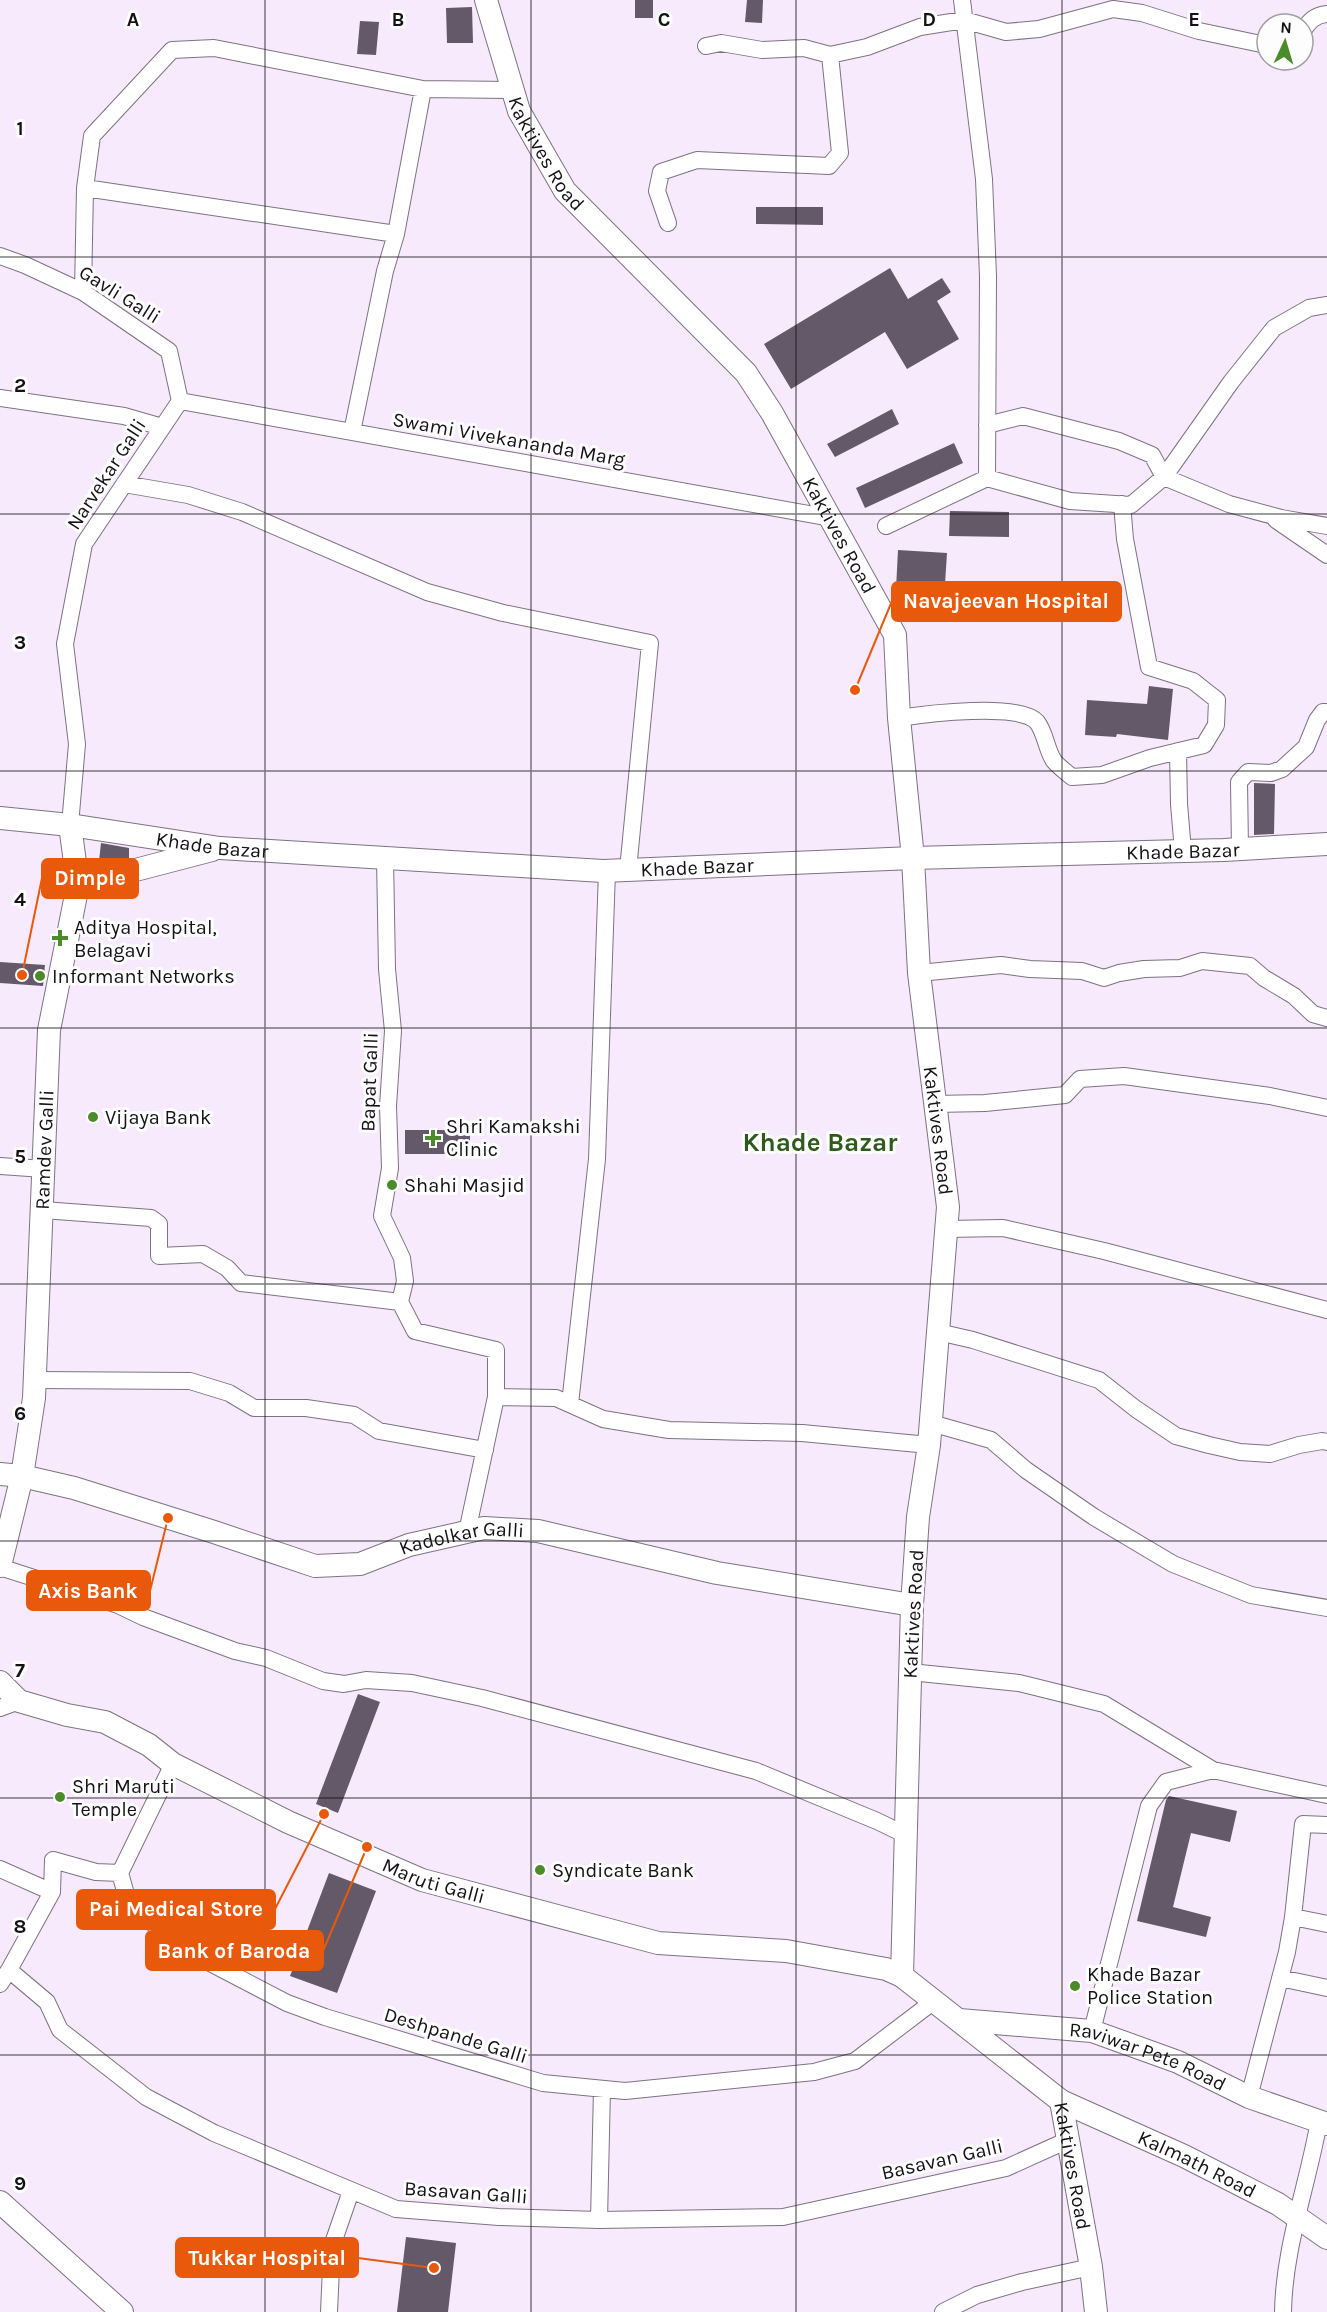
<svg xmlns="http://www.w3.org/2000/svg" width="1327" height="2312" font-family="Karla,sans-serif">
  <rect width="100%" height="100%" fill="#f7eafc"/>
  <path fill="#645968" d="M635 0H653V18H635Z
    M747 0H763L762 23 745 22Z
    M472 7 473 43H447L446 8Z
    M360 21 379 22 376 55 357 54Z
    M756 207H823V225L756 224Z
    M890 268 908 299 942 278 951 292 937 301 959 339 907 369 885 332 791 389 764 344Z
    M892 409 899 424 835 457 827 444Z
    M954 443 963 463 865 508 856 488Z
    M950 511 1009 512V537L949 536Z
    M898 550 947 553 943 615 911 617 909 590 896 589Z
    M1149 686 1173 689 1168 740 1117 734 1116 737 1085 735 1087 700 1147 704Z
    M1254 783 1275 784 1274 834 1254 835Z
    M101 843 129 848V858L113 862 99 861Z
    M0 962 45 965 43 986 0 983Z
    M405 1130H470V1154H405Z
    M358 1694 380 1702 338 1813 316 1804Z
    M1169 1796 1237 1811 1230 1842 1191 1833 1173 1907 1211 1917 1206 1937 1137 1921 1166 1800Z
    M329 1873 376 1891 337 1993 290 1976Z
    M406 2237 456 2243 448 2312H397Z"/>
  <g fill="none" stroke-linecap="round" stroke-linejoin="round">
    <g stroke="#7e7282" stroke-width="18">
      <path id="street" d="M1303 31C1309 21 1315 15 1327 14
        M830 55 867 47 920 27 964 20 1006 32 1039 29 1113 9 1142 13 1199 31 1261 44H1267
        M85 188 396 234
        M668 223 657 191 661 172 697 160 829 166 840 153 830 55 804 48 762 50 721 43 706 46
        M0 256 25 265 83 292 169 351 180 401
        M83 292 85 188 92 136 172 50 214 48 423 89 512 90
        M0 398 124 416 162 427
        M180 401 831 518
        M987 425 1023 416 1119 441 1152 455 1164 477 1231 382 1274 328 1309 308 1327 305
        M352 432 385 271 396 234 423 89
        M987 478 1070 501 1131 505 1164 477 1229 504 1281 518 1327 526
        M124 484 188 495 242 512 427 592 503 613 650 643 628 870
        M1276 520 1327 555
        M886 526 987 478 988 276 984 179 962 0
        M899 718C925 714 1020 702 1037 722 1046 734 1046 749 1054 761 1059 767 1066 772 1072 777L1102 775 1150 758 1204 745 1216 725 1217 700 1193 681 1149 667 1125 539 1122 504
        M1178 751 1179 804 1183 851
        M70 825 77 744 65 644 84 544 180 401
        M1240 849 1239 782 1248 772 1271 773 1282 769 1306 747 1317 720 1323 712H1327
        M385 858 387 969 393 1031 388 1106 390 1168 382 1216 402 1258 405 1281 400 1302
        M919 973 1001 965 1030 969 1082 971 1104 978 1119 973 1144 969 1180 968 1202 961 1250 966 1264 978 1294 996 1313 1014 1327 1018
        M935 1104 985 1103 1065 1095 1080 1079 1124 1076 1270 1096 1327 1108
        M0 1166 44 1169
        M43 1210 151 1218 159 1224V1256L203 1254 227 1268 241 1283 400 1302 415 1331 496 1350V1397
        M946 1229 1003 1228 1104 1251 1327 1310
        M938 1332 973 1340 1099 1380 1136 1409 1176 1436 1209 1445 1240 1452 1270 1454 1299 1445 1322 1441 1327 1442
        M36 1380 190 1381 229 1393 254 1408H306L354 1415 379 1431 485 1450
        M570 1404 597 1159 607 871
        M931 1423 991 1440 1026 1470 1094 1517 1173 1564 1251 1595 1327 1608
        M467 1532 496 1397 556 1398 603 1419 669 1430 802 1433 929 1445
        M0 1567 118 1605 143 1617 235 1651 266 1658 323 1681 344 1684 366 1680 412 1683 482 1698 756 1771 877 1821 906 1835
        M910 1672 1019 1683 1104 1704 1213 1770 1327 1795
        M0 1708 19 1701
        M173 1764 120 1873 129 1905 191 1953 287 2003 325 2017 543 2083 625 2091 814 2072 855 2061 934 2001
        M0 1869 52 1892
        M120 1873 96 1872 53 1860 52 1892 9 1970 47 2002 60 2030 146 2097 214 2133 396 2209 499 2217 599 2220 783 2217 1006 2168 1068 2140
        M1293 1917 1303 1824 1327 1825
        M1280 1978 1327 1988
        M0 1984 9 1970
        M1092 2031 1149 1806 1166 1782 1213 1770
        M1249 2097 1287 1952 1293 1917 1327 1924
        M599 2220 602 2089
        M329 2312 332 2246 351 2191
        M943 2312 977 2295 1022 2282 1091 2267
        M1283 2312C1284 2247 1308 2184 1319 2121"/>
    </g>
    <g stroke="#7e7282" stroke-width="24">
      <g id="secondary">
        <path id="s1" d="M486 0 519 111 565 191 746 373 772 413 895 635 899 718 913 858 919 973 948 1207 929 1445 918 1517 912 1605 902 1976 1061 2101 1091 2267 1096 2312"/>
        <path id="s2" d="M0 818 70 825 220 848 603 871 913 858 1224 850 1327 844"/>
        <path d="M78 885 212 850"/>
        <path id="s3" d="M0 1474 22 1476 74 1488 214 1532 315 1566 360 1564 409 1545 484 1528 538 1531 717 1573 912 1605"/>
        <path id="s4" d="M0 1566 22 1476 34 1398 49 1030 78 885 70 825"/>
        <path id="s5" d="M0 1682 19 1701 67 1715 105 1722 149 1745 173 1764 288 1822 422 1880 658 1943 786 1951 886 1969 902 1976"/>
        <path id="s6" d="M959 2020 1092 2031 1178 2062 1249 2097 1327 2124"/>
        <path id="s7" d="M1061 2101 1184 2156 1278 2204 1327 2238"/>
        <path d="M0 2202 122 2312"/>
      </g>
    </g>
    <use href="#street" stroke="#fff" stroke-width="16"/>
    <use href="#secondary" stroke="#fff" stroke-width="22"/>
  </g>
  <path fill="none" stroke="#151117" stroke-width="1.5" stroke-opacity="0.55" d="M265 0V2312M531 0V2312M796 0V2312M1062 0V2312M0 257H1327M0 514H1327M0 771H1327M0 1028H1327M0 1284H1327M0 1541H1327M0 1798H1327M0 2055H1327"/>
  <g fill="#4b8b2c" stroke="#fdfdfd" stroke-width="2">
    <path d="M57 929h6v6h6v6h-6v6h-6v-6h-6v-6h6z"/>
    <circle cx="40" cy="976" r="6"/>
    <circle cx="93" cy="1117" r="6"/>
    <path d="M430 1129h6v6h6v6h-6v6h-6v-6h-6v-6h6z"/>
    <circle cx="392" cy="1185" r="6"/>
    <circle cx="60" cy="1797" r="6"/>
    <circle cx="540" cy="1870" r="6"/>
    <circle cx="1075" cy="1986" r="6"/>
  </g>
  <g text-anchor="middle" stroke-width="6" stroke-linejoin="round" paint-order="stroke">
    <g font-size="20" fill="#151117" stroke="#fdfdfd">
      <text dy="7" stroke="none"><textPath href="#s1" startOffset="166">Kaktives Road</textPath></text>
      <text transform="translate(120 294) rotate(32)" y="7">Gavli Galli</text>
      <text transform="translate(509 439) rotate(10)" y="7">Swami Vivekananda Marg</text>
      <text transform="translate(106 474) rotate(-57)" y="7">Narvekar Galli</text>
      <text dy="7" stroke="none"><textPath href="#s1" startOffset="652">Kaktives Road</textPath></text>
      <text dy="7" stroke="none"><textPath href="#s2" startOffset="214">Khade Bazar</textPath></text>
      <text dy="7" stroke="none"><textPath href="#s2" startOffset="1186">Khade Bazar</textPath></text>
      <text dy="7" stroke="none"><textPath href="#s2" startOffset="700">Khade Bazar</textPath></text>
      <text transform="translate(369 1082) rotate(-88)" y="7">Bapat Galli</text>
      <text dy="7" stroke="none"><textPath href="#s1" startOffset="1264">Kaktives Road</textPath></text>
      <text dy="7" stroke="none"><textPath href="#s4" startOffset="420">Ramdev Galli</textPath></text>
      <text dy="7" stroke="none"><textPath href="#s3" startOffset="480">Kadolkar Galli</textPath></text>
      <text transform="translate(913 1614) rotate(-87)" y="7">Kaktives Road</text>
      <text dy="7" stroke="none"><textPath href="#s5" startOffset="482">Maruti Galli</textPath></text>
      <text transform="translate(456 2035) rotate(17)" y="7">Deshpande Galli</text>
      <text dy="7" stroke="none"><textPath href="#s6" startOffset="194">Raviwar Pete Road</textPath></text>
      <text transform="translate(942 2159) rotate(-13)" y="7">Basavan Galli</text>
      <text dy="7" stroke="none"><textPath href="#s7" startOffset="150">Kalmath Road</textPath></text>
      <text dy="7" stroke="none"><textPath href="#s1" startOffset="2380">Kaktives Road</textPath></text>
      <text transform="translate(466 2192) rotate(4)" y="7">Basavan Galli</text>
    </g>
    <g font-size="20" fill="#151117" stroke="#fdfdfd" text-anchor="start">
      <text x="74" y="934">Aditya Hospital,<tspan x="74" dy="23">Belagavi</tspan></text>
      <text x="52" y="983">Informant Networks</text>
      <text x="105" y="1124">Vijaya Bank</text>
      <text x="446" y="1133">Shri Kamakshi<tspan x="446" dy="23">Clinic</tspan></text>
      <text x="404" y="1192">Shahi Masjid</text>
      <text x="72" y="1793">Shri Maruti<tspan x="72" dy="23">Temple</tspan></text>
      <text x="552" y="1877">Syndicate Bank</text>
      <text x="1087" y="1981">Khade Bazar<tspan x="1087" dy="23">Police Station</tspan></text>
    </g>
    <g font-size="26" font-weight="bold" fill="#30591d" stroke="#fdfdfd">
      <text x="820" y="1151">Khade Bazar</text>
    </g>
  </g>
  <g font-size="20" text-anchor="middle" font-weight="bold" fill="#151117" stroke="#fdfdfd" stroke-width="6" stroke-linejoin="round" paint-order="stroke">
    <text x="133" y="26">A</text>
    <text x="398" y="26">B</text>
    <text x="664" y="26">C</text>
    <text x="929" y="26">D</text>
    <text x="1194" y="26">E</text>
    <text x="20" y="135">1</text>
    <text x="20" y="392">2</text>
    <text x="20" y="649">3</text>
    <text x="20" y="906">4</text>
    <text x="20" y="1163">5</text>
    <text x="20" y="1420">6</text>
    <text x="20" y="1677">7</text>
    <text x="20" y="1933">8</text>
    <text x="20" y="2190">9</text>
  </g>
  <path fill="none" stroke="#e8590c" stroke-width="2" d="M855 690L892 601M22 975L42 878M168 1518L150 1591M324 1814L275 1909M367 1847L323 1951M434 2268L358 2258"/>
  <g fill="#e8590c" stroke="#fdfdfd" stroke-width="2">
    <circle cx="855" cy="690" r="6"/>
    <circle cx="22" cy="975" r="6"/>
    <circle cx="168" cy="1518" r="6"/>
    <circle cx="324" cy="1814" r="6"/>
    <circle cx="367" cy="1847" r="6"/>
    <circle cx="434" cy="2268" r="6"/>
  </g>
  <g fill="#e8590c" stroke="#e8590c" stroke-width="2">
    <rect x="892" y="582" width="229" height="39" rx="6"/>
    <rect x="42" y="859" width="96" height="39" rx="6"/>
    <rect x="27" y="1571" width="123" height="39" rx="6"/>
    <rect x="77" y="1890" width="198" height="39" rx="6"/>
    <rect x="146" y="1931" width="177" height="39" rx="6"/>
    <rect x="176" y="2238" width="182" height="39" rx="6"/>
  </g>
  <g font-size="21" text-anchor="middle" font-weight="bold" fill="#fff">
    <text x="1006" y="608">Navajeevan Hospital</text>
    <text x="90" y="885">Dimple</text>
    <text x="88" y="1598">Axis Bank</text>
    <text x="176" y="1916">Pai Medical Store</text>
    <text x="234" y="1958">Bank of Baroda</text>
    <text x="267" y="2265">Tukkar Hospital</text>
  </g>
  <g transform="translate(1285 42) rotate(4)"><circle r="28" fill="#fdfdfd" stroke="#a09fa1" stroke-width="1.5"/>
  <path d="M0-4.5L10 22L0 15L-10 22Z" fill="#4b8b2c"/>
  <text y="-9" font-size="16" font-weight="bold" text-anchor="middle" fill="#151117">N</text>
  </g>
</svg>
